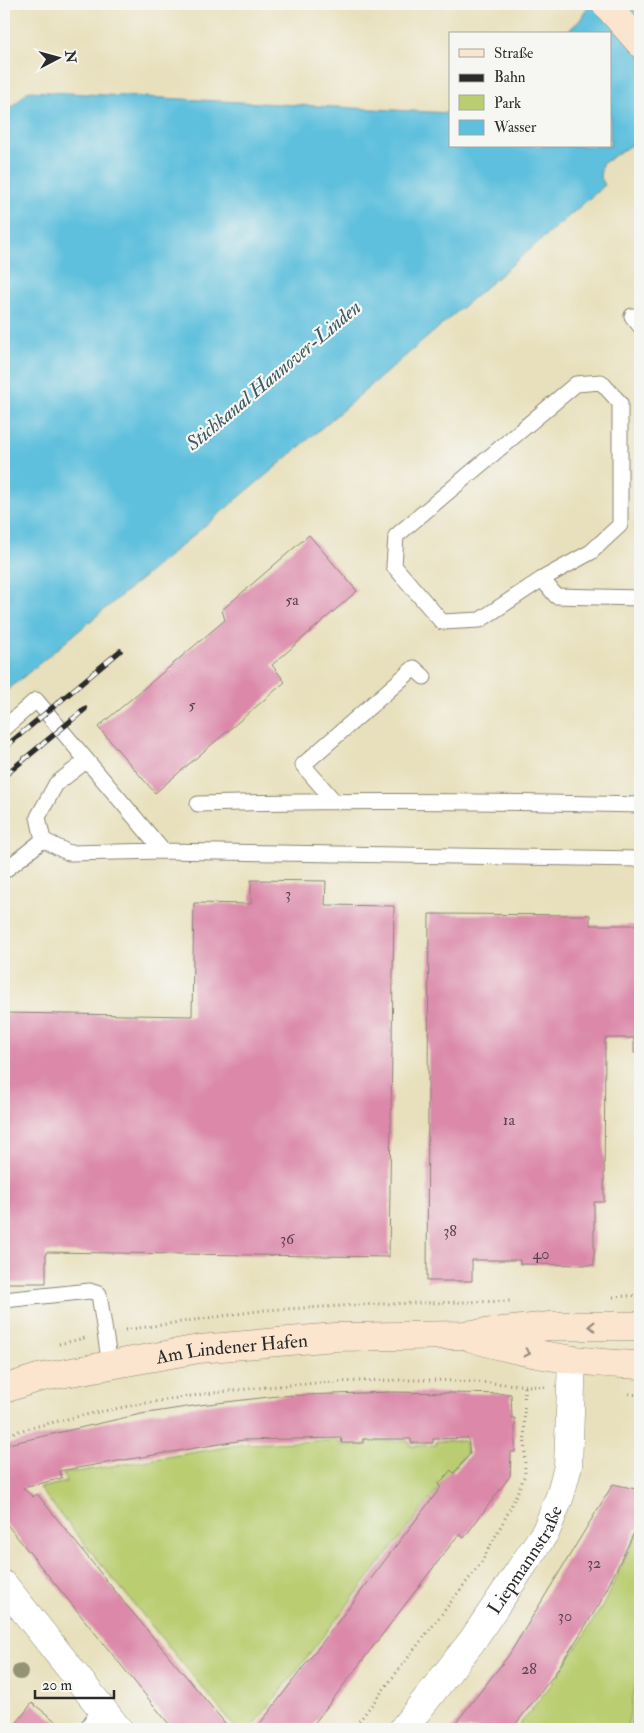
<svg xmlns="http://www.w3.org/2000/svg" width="644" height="1733" font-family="'IM FELL Double Pica',serif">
  <rect width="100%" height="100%" fill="#f6f6f2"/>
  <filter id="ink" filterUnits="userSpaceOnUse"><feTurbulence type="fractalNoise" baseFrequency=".02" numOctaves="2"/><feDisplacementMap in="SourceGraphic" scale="10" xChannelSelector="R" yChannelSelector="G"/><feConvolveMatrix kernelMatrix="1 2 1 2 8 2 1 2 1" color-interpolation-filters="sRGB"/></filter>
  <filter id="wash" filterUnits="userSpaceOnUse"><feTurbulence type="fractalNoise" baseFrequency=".0096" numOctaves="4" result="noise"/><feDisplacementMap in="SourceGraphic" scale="20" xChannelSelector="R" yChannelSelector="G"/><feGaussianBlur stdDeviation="1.12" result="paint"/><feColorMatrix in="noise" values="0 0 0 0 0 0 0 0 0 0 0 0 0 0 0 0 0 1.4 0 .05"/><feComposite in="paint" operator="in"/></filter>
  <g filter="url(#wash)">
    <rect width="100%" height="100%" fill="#e8e0bc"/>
    <path fill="#bacd71" stroke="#727c4e" d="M339 1440 340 1445H365L366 1441H409L410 1446 436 1445V1441H465L466 1453 251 1729H236L39 1488 66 1482 63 1474 245 1444Z
      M637 1533 640 1534V1663L627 1729H516L557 1677 603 1605Z"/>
    <path fill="#5fc0dd" stroke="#457684" d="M590 4H640V139L602 164 600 176 605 185 284 460 4 693V115L28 91 450 113V146H610V34H565L580 20Z"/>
    <g id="blocks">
      <path fill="#db88a9" d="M309 535 357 591 272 665 285 682 155 793 98 727 225 620 222 610Z
        M251 880 326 881 325 905 394 906 389 1257 46 1252V1283H4V1013L192 1016 194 903 251 904Z
        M429 914 590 915V925H640V1053H634V1038H605L604 1202H594V1265L520 1264V1260H472V1281H427Z
        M389 1392 511 1394 512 1418H515V1452H511L510 1476 464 1538 459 1534 310 1729H256L441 1487 438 1485 451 1470 454 1473 470 1454 468 1438 433 1439V1443H411V1439H363V1443H342L341 1438 243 1440 59 1471 62 1478 23 1488 33 1497 37 1494 127 1606 230 1729H173L4 1521V1445L141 1414 200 1405 278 1396Z
        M613 1484 640 1490V1530L636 1529 600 1603 554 1675 512 1729H451L509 1655Z
        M639 1694 640 1729H633Z
        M32 1703 66 1729H12Z"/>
    </g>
  </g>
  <g filter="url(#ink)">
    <use href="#blocks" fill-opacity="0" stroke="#8a8674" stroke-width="1"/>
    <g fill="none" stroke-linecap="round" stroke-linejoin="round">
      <g stroke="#8a8674" stroke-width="17">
        <path id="lane" d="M632 316 640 326
          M601 382 620 403V525L591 552 542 579 480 620 442 622 394 566 396 536 576 384Z
          M542 579 556 596 640 598
          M4 728 36 700 163 851
          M86 761 56 784 38 817 43 840 69 853 163 851 640 859
          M333 800 303 765 414 668 424 677
          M198 804C345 800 492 801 640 805
          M4 871 43 840
          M4 1300 90 1291 99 1294 110 1365
          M86 1729 101 1709"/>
      </g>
      <g stroke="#8a8674" stroke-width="29">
        <g id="street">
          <path d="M4 1585 118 1729"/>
          <path id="s1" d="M403 1729 472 1641 546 1531 560 1496 568 1466 572 1360"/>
        </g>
      </g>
      <g stroke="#8a8674" stroke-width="29">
        <g id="secondary">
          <path d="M606 4 640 43"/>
          <path d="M472 1338C527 1355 582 1363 640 1365"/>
          <path id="s2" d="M4 1389 38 1378 199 1349 335 1337 464 1335 550 1326H640"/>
        </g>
      </g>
      <path stroke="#8a8674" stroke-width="3" stroke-dasharray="1 4" stroke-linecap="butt" d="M613 1297 640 1295
        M125 1330 265 1310 379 1304 512 1301
        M59 1344 85 1338
        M629 1394 640 1395
        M4 1435C137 1398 278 1380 417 1380 459 1380 503 1384 545 1387
        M353 1729 481 1563 510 1509 525 1475 524 1385"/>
      <use href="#lane" stroke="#fff" stroke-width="15"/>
      <use href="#street" stroke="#fff" stroke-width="28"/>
      <use href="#secondary" stroke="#fbe5cf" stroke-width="28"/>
      <g stroke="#2b2b2b" stroke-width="5.5">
        <path id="rail" d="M4 748 120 651
          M4 776 85 709"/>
      </g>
      <use href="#rail" stroke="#f6f6f2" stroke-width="4" stroke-dasharray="11" stroke-linecap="butt"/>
    </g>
    <circle fill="#949376" cx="20" cy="1672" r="8"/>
    <defs><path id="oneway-chevron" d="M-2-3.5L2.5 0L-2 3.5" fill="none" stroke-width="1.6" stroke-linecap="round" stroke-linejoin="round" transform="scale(1.25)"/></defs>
    <g stroke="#93887d">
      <use href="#oneway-chevron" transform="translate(592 1326) rotate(-180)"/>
      <use href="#oneway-chevron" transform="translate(527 1353) rotate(12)"/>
    </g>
  </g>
  <g text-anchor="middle" stroke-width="4.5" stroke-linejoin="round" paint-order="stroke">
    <g font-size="16" fill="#57424a">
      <text x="292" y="605">5a</text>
      <text x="192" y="710">5</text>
      <text x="288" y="899">3</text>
      <text x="509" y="1125">1a</text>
      <text x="450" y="1236">38</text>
      <text x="287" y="1244">36</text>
      <text x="541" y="1259">40</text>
      <text x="594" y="1568">32</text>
      <text x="565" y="1621">30</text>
      <text x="529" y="1674">28</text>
    </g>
    <g font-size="19" fill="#2b2b2b" stroke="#f6f6f2">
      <text dy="7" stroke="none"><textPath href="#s2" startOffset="232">Am Lindener Hafen</textPath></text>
      <text dy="7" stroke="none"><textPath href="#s1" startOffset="209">Liepmannstraße</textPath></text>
    </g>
    <g font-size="20" font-style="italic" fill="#3b5860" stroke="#f6f6f2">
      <text transform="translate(273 375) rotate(-40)" y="7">Stichkanal Hannover-Linden</text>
    </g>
  </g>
  <rect width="644" height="1733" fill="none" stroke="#f6f6f2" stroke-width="20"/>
  <rect x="449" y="32" width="162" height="115" fill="#f6f6f2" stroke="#a5a5a2"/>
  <rect x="459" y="49" width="25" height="8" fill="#fbe5cf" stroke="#a5a5a2"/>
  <text x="494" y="58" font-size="15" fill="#2b2b2b">Straße</text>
  <rect x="459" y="74" width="25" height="8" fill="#2b2b2b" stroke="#a5a5a2"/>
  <text x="494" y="82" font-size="15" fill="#2b2b2b">Bahn</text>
  <rect x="459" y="95" width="25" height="15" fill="#bacd71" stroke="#a5a5a2"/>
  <text x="494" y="108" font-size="15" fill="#2b2b2b">Park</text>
  <rect x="459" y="120" width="25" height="15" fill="#5fc0dd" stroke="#a5a5a2"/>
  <text x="494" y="132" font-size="15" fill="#2b2b2b">Wasser</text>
  <g transform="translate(58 58) rotate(84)" stroke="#f6f6f2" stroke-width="4" paint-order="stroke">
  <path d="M0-4L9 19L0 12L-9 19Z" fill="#2b2b2b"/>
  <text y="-8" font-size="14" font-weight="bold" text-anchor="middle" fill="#2b2b2b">N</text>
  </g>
  <path d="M35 1690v8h79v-8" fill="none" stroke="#2b2b2b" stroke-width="2.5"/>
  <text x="42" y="1690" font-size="15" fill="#2b2b2b" stroke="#f6f6f2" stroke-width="4" paint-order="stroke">20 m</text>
</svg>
